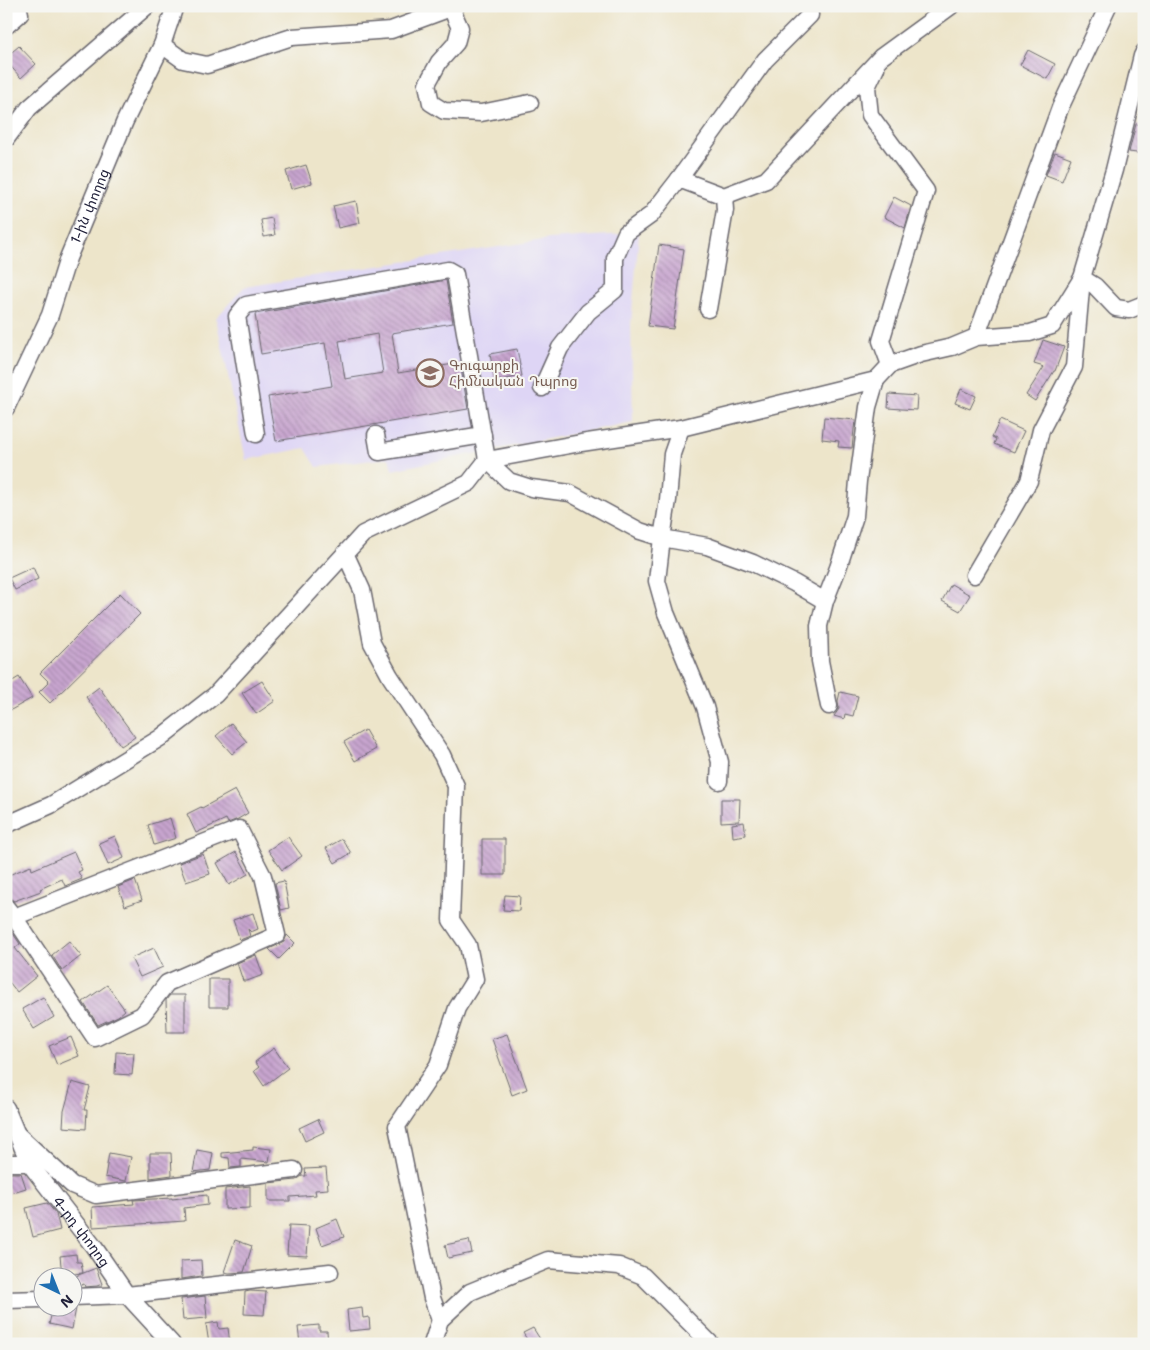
<svg xmlns="http://www.w3.org/2000/svg" width="1150" height="1350" font-family="'Shantell Sans','Noto Sans Armenian',sans-serif">
  <defs>
    <pattern id="building-back-hatch" width="6" height="6" patternUnits="userSpaceOnUse" patternTransform="scale(1.25)"><rect width="6" height="6" fill="#c8a5cf"/><path d="M-1 5l2 2M0 0l6 6M5-1l2 2" fill="none" stroke="#a286a9"/></pattern>
  </defs>
  <rect width="100%" height="100%" fill="#f6f6f2"/>
  <filter id="ink" filterUnits="userSpaceOnUse"><feTurbulence type="fractalNoise" baseFrequency=".02" numOctaves="2"/><feDisplacementMap in="SourceGraphic" scale="10" xChannelSelector="R" yChannelSelector="G"/><feConvolveMatrix kernelMatrix="1 2 1 2 8 2 1 2 1" color-interpolation-filters="sRGB"/></filter>
  <filter id="wash" filterUnits="userSpaceOnUse"><feTurbulence type="fractalNoise" baseFrequency=".0096" numOctaves="4" result="noise"/><feDisplacementMap in="SourceGraphic" scale="20" xChannelSelector="R" yChannelSelector="G"/><feGaussianBlur stdDeviation="1.12" result="paint"/><feColorMatrix in="noise" values="0 0 0 0 0 0 0 0 0 0 0 0 0 0 0 0 0 1.4 0 .05"/><feComposite in="paint" operator="in"/></filter>
  <g filter="url(#wash)">
    <rect width="100%" height="100%" fill="#ede5ca"/>
    <path fill="#ded5f5" d="M639 233 631 324 633 422 392 470 389 458 317 467 305 448 246 460 216 318 244 287 550 239Z"/>
    <g id="blocks">
      <path fill="url(#building-back-hatch)" fill-rule="evenodd" d="M19 46 36 64 21 78 6 61V57Z
        M1028 50 1055 64 1047 79 1020 65Z
        M1136 124 1144 125V154L1129 152Z
        M1055 152 1071 158 1062 181 1046 175Z
        M306 165 312 183 291 189 286 171Z
        M894 197 911 206 905 228 884 217Z
        M356 201 360 223 338 228 333 206Z
        M272 218 275 235 264 237 261 220Z
        M659 245 684 249 673 329 648 326Z
        M446 280 453 323 392 333 398 373 460 363 468 409 276 441 268 397 332 386 325 343 261 354 255 314ZM377 334 383 373 345 379 339 341Z
        M1043 340 1064 347 1055 371H1054L1035 401 1026 395 1044 367 1034 364Z
        M517 349 522 376 495 381 490 354Z
        M961 389 976 396 970 409 955 403Z
        M889 394 917 396 916 410 888 408Z
        M824 417 855 420 852 448 838 447 839 441 822 439Z
        M1000 420 1024 431 1014 452 994 444 996 439 992 437Z
        M33 567 38 579 15 590 9 578Z
        M951 584 970 595 960 611 942 601Z
        M120 593 140 614 50 703 39 692 49 682 40 673Z
        M19 677 32 698 11 710 6 702V685Z
        M262 681 275 701 256 714 242 693Z
        M99 687 135 737 121 746 86 697Z
        M840 692 858 696 853 716 845 714 844 719 834 716 839 709 838 701Z
        M231 723 247 742 232 754 216 736Z
        M365 730 376 749 355 761 344 742Z
        M235 790 248 813 238 819 228 823 226 819 196 833 187 814 201 807 202 808Z
        M721 799H740L739 821 721 822Z
        M170 818 176 838 154 845 148 825Z
        M744 822 746 835 733 837 732 824Z
        M115 836 124 858 108 865 99 843Z
        M288 837 302 856 282 870 268 850Z
        M342 839 351 853 335 863 326 848Z
        M482 839H505V875H482Z
        M74 852 82 870 78 872 82 879 65 886 62 879 40 889 41 891 14 901 8 897 6 893V876L31 866 32 870Z
        M236 852 248 874 229 885 217 863Z
        M203 854 210 874 186 882 179 863Z
        M135 880 142 900 125 906 118 887Z
        M284 881 289 908 281 910 275 883Z
        M505 895 520 896 519 911 503 910Z
        M253 913 258 929 251 932 248 929 250 936 240 940 233 920Z
        M6 923 20 944 15 948 37 976 17 992 6 978Z
        M287 935 295 943 279 959 269 949 284 942Z
        M69 941 81 956 62 971 52 955Z
        M154 948 163 967 140 977 131 958Z
        M256 955 263 975 247 981H243L237 963Z
        M209 979H228V1007H209Z
        M107 985 125 1010 118 1016 98 1025 83 1002Z
        M170 995H185V1032H167L166 1000Z
        M43 997 54 1017 34 1029 22 1009Z
        M507 1034 527 1089 512 1095 492 1039Z
        M71 1037 79 1056 57 1065 49 1046Z
        M274 1048 288 1068 264 1086 254 1071 259 1067 255 1062Z
        M116 1052 134 1053 132 1075 115 1074Z
        M72 1082 90 1087 84 1110H87L86 1129 63 1127 64 1111Z
        M318 1119 324 1132 305 1141 299 1128Z
        M253 1147 271 1149 269 1162 241 1159V1167L230 1168 229 1158 222 1157V1153L253 1150Z
        M197 1150 213 1153 210 1170 193 1172Z
        M109 1153 131 1157 126 1181 105 1177Z
        M150 1153H171L172 1175 150 1178Z
        M326 1168 328 1189 315 1190 316 1195 290 1197V1201H268V1183L296 1180 302 1176H306L305 1169Z
        M12 1173H21L26 1188 10 1193 6 1183V1175Z
        M250 1186V1208L225 1209V1189Z
        M207 1195 208 1205 184 1208 185 1221 93 1227 92 1207 134 1204 133 1200H134L172 1198V1199Z
        M47 1203 56 1214 60 1230 33 1237 26 1208Z
        M337 1219 344 1237 322 1245 316 1228Z
        M289 1225 309 1226 307 1256 287 1255Z
        M235 1240 252 1246 244 1272 229 1273 224 1272Z
        M469 1240 472 1253 448 1258 445 1245Z
        M76 1254 77 1262H81L83 1273 62 1275 60 1256Z
        M201 1260 202 1276 181 1279V1261Z
        M96 1268 102 1284 97 1286 85 1287 84 1284 79 1286 76 1276Z
        M250 1291 266 1292 264 1315 244 1314 245 1292Z
        M205 1296 207 1318 183 1320 181 1299Z
        M53 1308H76L72 1329 49 1324Z
        M362 1308 363 1318 369 1317 370 1329 349 1331 347 1310Z
        M218 1322 219 1329 228 1328 230 1344H209L206 1324Z
        M319 1325V1331H327L328 1344H300L298 1327Z
        M533 1328 540 1339 532 1344H530L523 1333Z"/>
    </g>
  </g>
  <g filter="url(#ink)">
    <use href="#blocks" fill-opacity="0" stroke="#69666d" stroke-width="1"/>
    <g fill="none" stroke-linecap="round" stroke-linejoin="round">
      <g stroke="#69666d" stroke-width="19">
        <g id="minor">
          <path d="M809 6 810 15 765 60 679 179 724 196 766 180 881 57 951 6"/>
          <path d="M451 8 460 28 456 43 439 62 427 84 431 103 444 111 481 113 530 103"/>
          <path d="M6 26 20 14 18 6"/>
          <path d="M162 45 183 60 207 65 292 37 391 30 456 6"/>
          <path d="M876 68 867 87 870 115 926 191 881 341 890 365"/>
          <path d="M6 139 29 108 147 6"/>
          <path d="M708 309 725 210 724 196"/>
          <path d="M976 337 1060 108 1108 6"/>
          <path d="M542 388 560 348 588 312 615 290V258L626 233 651 215 679 179"/>
          <path id="s1" d="M6 408 50 315 68 258 125 121 162 45 175 6"/>
          <path d="M681 428 672 454 668 500 662 538 657 581 666 613 705 707 720 762 719 781"/>
          <path d="M256 434 237 316 246 305 448 270 455 274 487 460 509 481 531 488 570 493 640 531 662 538 707 546 753 563 794 583 825 601"/>
          <path d="M376 435 379 452 483 435"/>
          <path d="M345 553 362 590 372 643 390 676 442 755 456 786 451 920 468 945 475 979 457 1008 438 1065 397 1126 432 1298 440 1320"/>
          <path d="M974 575 1029 481 1041 430 1074 367 1082 278 1114 170 1142 56 1144 52"/>
          <path d="M829 706 820 661 819 626 825 601 838 568 855 516 858 481 868 407 876 380"/>
          <path d="M6 825 51 805 160 738 215 695 363 534 469 483 487 460 581 443 681 428 876 380 890 365 921 354 952 347 976 337 1030 333 1052 326 1082 278 1095 286 1116 308 1129 310 1144 304"/>
          <path d="M6 907 14 917 95 1038 142 1015 167 983 277 935 263 876 239 829 14 917"/>
          <path id="s2" d="M6 1108 29 1163 94 1247 127 1295 172 1344"/>
          <path d="M16 1133 72 1185 96 1195 294 1170"/>
          <path d="M6 1163H29"/>
          <path d="M72 1297 127 1295 330 1272"/>
          <path d="M6 1300 42 1299"/>
          <path d="M432 1344 440 1320 470 1292 548 1260 619 1266 643 1276 711 1344"/>
        </g>
      </g>
      <use href="#minor" stroke="#fff" stroke-width="16"/>
    </g>
  </g>
  <defs>
    <g id="school-ring" transform="scale(1.4375)"><circle r="9.5" fill="#f6f6f2" stroke="#8d6e63" stroke-width="1.5"/><path d="M0-5L7-2L0 1L-7-2ZM-4 1L0 2.5L4 1V4Q0 6-4 4Z" fill="#8d6e63"/></g>
  </defs>
  <g fill-rule="evenodd">
    <use href="#school-ring" x="430" y="373"/>
  </g>
  <g text-anchor="middle" stroke-width="4" stroke-linejoin="round" paint-order="stroke">
    <g font-size="14" fill="#22223b" stroke="#f6f6f2">
      <text dy="5" stroke="none"><textPath href="#s1" startOffset="219">1-ին փողոց</textPath></text>
      <text dy="5" stroke="none"><textPath href="#s2" startOffset="146">4-րդ փողոց</textPath></text>
    </g>
    <g font-size="14" fill="#785e54" stroke="#f6f6f2" text-anchor="start">
      <text x="449" y="370">Գուգարքի<tspan x="449" dy="16">Հիմնական Դպրոց</tspan></text>
    </g>
  </g>
  <rect width="1150" height="1350" fill="none" stroke="#f6f6f2" stroke-width="25"/>
  <g transform="translate(58 1292) rotate(137)"><circle r="24" fill="#f6f6f2" stroke="#a1a1a9"/>
  <path d="M0-4L9 19L0 12L-9 19Z" fill="#1f6fb2"/>
  <text y="-8" font-size="14" font-weight="bold" text-anchor="middle" fill="#22223b">N</text>
  </g>
</svg>
